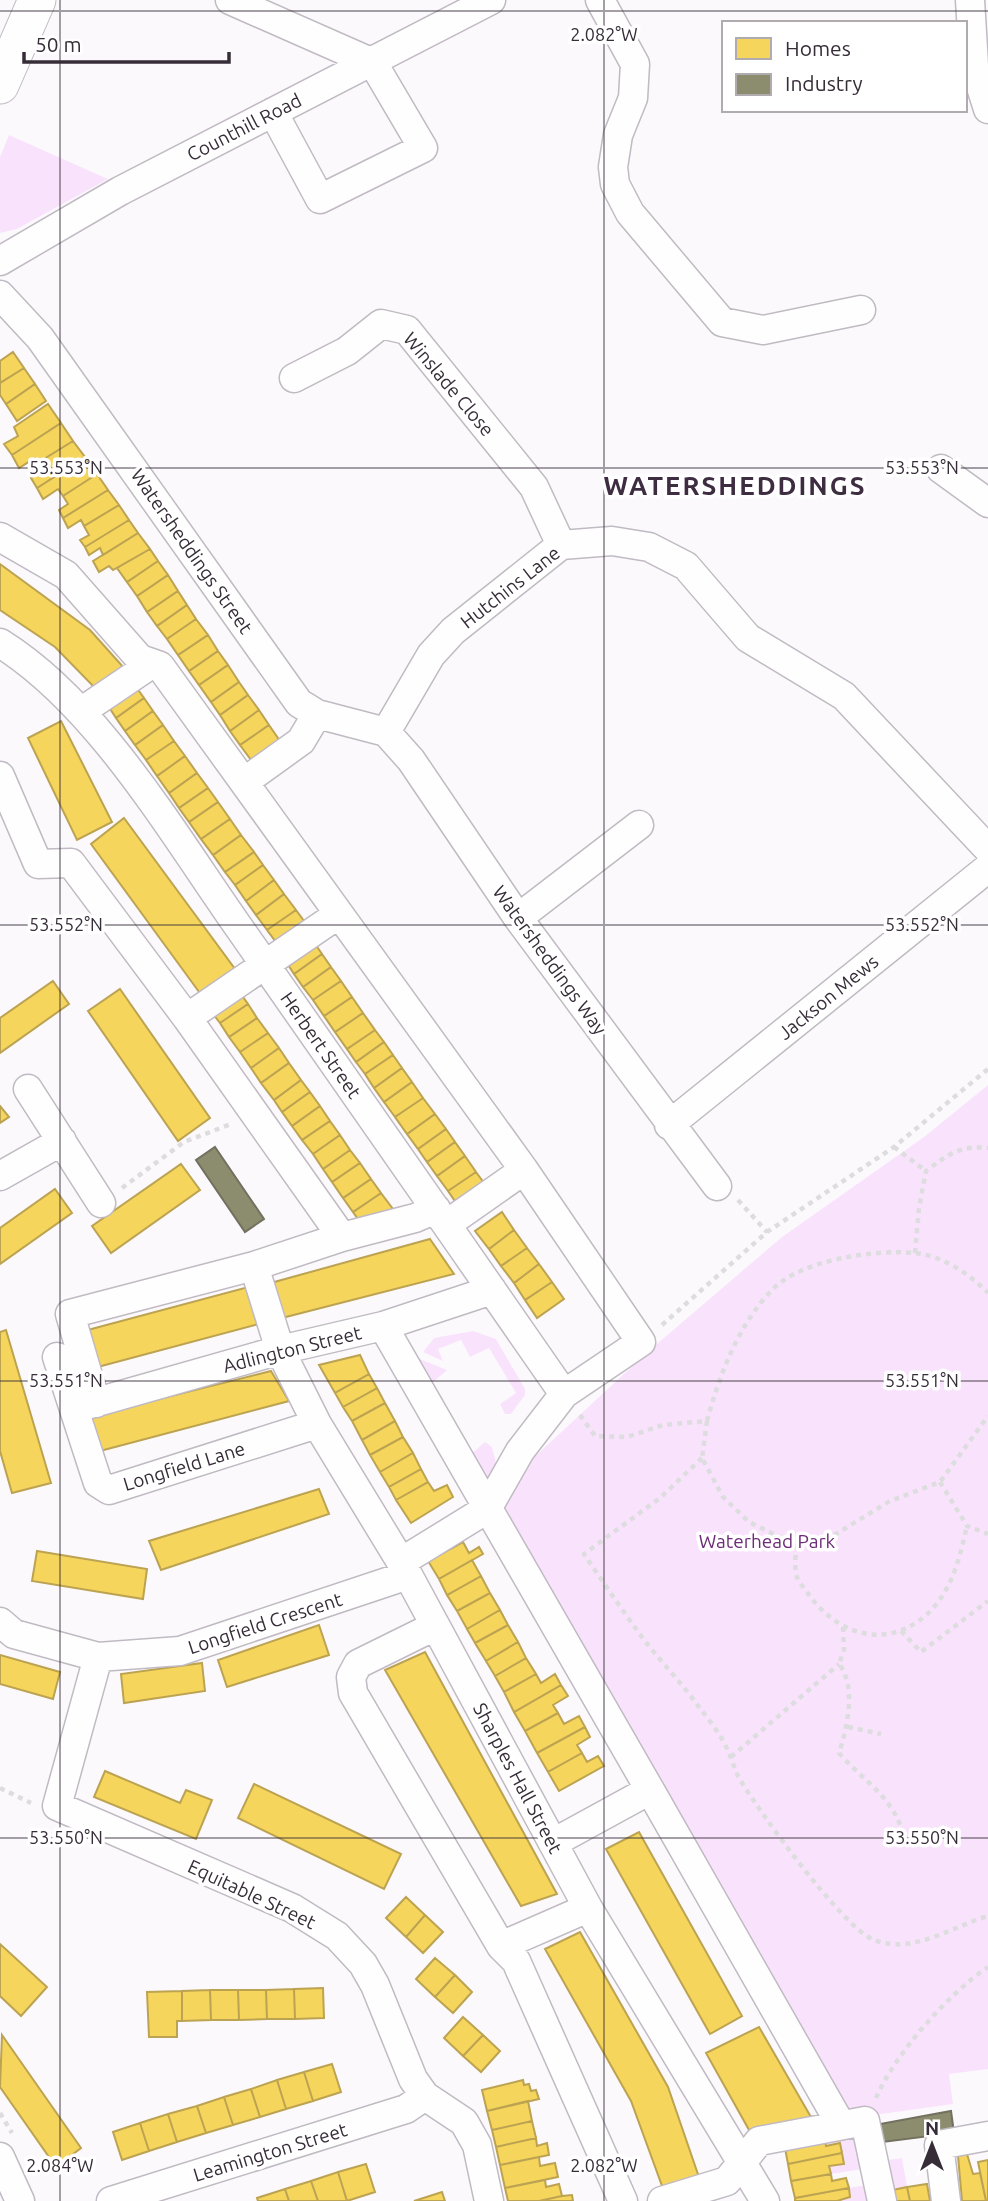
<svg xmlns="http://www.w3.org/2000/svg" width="988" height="2201" font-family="Ubuntu,sans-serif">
  <rect width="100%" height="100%" fill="#fcf9fd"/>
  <path fill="#f9e3fc" d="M9 135 108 179 17 229 0 233V157Z
    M988 1085V2069L949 2074 953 2104 846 2119 500 1513 530 1461 651 1349 782 1237 924 1137Z
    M473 1331 496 1339 525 1389V1395L511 1414H505L500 1404 516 1393 489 1348 470 1357 461 1340 438 1349 443 1361 423 1352 434 1338Z
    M401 1344 420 1359 447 1370 431 1384 471 1454 485 1442 492 1447 497 1467 485 1483Z
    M861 2129 868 2168 831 2174 829 2166 843 2164 840 2143 826 2146 824 2136Z
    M902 2158 907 2187 888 2191 882 2161Z
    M871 2184 875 2201H837L849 2188Z"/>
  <path fill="#f6d55c" stroke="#bca351" stroke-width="2" d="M13 352 24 368 0 383V361Z
    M24 368 35 384 6 404 0 395V383Z
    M35 384 46 401 17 421 6 404Z
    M48 404 61 423 12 455 4 444 18 436 14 427Z
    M61 423 73 441 39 462 35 458 19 468 12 455Z
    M73 441 85 457 37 488 31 478 43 470 39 462Z
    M85 457 97 474 63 496 58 489 43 499 37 488Z
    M97 474 108 490 63 518 59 510 68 504 63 496Z
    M108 490 119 505 84 526 81 520 68 528 63 518Z
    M119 505 129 520 85 547 80 540 89 535 84 526Z
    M129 520 138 533 103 555 100 548 89 555 85 547Z
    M138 533 150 549 113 570 109 566 99 572 93 561Z
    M150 549 158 561 127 582 117 568Z
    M158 561 168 575 137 596 127 582Z
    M0 564 90 630 125 669 95 688 55 647 0 610Z
    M168 575 178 591 147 612 137 596Z
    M178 591 187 605 157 626 147 612Z
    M187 605 196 619 167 639 157 626Z
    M196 619 208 635 178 655 167 639Z
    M208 635 218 651 189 671 178 655Z
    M218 651 228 665 199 685 189 671Z
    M228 665 239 682 211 702 199 685Z
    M239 682 248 695 220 715 211 702Z
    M134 684 144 698 116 718 107 704Z
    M248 695 259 710 230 731 220 715Z
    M144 698 153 711 125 731 116 718Z
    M259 710 269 725 240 745 230 731Z
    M153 711 163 725 135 745 125 731Z
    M61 721 112 822 77 840 28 738Z
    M163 725 174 741 146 760 135 745Z
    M269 725 280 741 251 760 240 745Z
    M174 741 185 756 157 776 146 760Z
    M185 756 197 773 169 793 157 776Z
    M197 773 208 788 179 808 169 793Z
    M208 788 218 802 189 822 179 808Z
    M218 802 230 819 201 839 189 822Z
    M124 818 238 973 202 996 91 844Z
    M230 819 241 835 213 855 201 839Z
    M241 835 254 852 225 872 213 855Z
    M254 852 263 865 235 885 225 872Z
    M263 865 274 880 246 901 235 885Z
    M274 880 284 894 256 915 246 901Z
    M284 894 296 910 267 930 256 915Z
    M296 910 307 925 279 946 267 930Z
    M313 941 322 954 294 974 285 960Z
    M322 954 331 967 303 987 294 974Z
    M331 967 341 981 313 1000 303 987Z
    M53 981 69 1004 0 1053V1018Z
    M341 981 352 997 324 1016 313 1000Z
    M120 989 210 1118 178 1141 88 1011Z
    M238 990 248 1004 220 1023 210 1010Z
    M352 997 363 1013 335 1032 324 1016Z
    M248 1004 257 1018 229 1037 220 1023Z
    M363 1013 375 1030 347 1049 335 1032Z
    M257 1018 268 1033 240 1052 229 1037Z
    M375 1030 384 1042 356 1062 347 1049Z
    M268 1033 279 1048 251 1068 240 1052Z
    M384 1042 393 1055 365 1074 356 1062Z
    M279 1048 289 1063 261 1083 251 1068Z
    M393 1055 402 1068 374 1088 365 1074Z
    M289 1063 301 1080 274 1100 261 1083Z
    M402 1068 412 1082 384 1102 374 1088Z
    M301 1080 310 1092 282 1112 274 1100Z
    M412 1082 423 1098 395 1117 384 1102Z
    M310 1092 320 1106 292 1126 282 1112Z
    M423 1098 435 1114 407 1134 395 1117Z
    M0 1106 9 1117 0 1123Z
    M320 1106 330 1121 302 1140 292 1126Z
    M435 1114 446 1129 418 1149 407 1134Z
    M330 1121 340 1135 313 1154 302 1140Z
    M446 1129 455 1142 427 1162 418 1149Z
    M340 1135 350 1150 323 1169 313 1154Z
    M455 1142 465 1156 437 1176 427 1162Z
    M350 1150 360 1163 332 1182 323 1169Z
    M465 1156 476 1172 448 1191 437 1176Z
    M360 1163 371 1179 343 1198 332 1182Z
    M181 1164 200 1190 111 1253 92 1226Z
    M476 1172 487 1187 459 1207 448 1191Z
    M371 1179 381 1193 353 1212 343 1198Z
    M55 1189 72 1213 0 1264V1228Z
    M381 1193 393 1209 365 1229 353 1212Z
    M502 1212 514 1230 489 1249 475 1231Z
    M514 1230 527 1248 501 1266 489 1249Z
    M430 1239 454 1274 278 1319 267 1284Z
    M527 1248 539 1264 514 1283 501 1266Z
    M539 1264 552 1282 525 1300 514 1283Z
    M552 1282 564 1299 537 1318 525 1300Z
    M256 1285 266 1322 94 1368 84 1331Z
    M6 1330 51 1483 12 1493 0 1451V1332Z
    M360 1355 369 1374 335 1393 319 1365Z
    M271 1371 289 1401 100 1451 91 1416Z
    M369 1374 377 1388 343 1407 335 1393Z
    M377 1388 385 1403 352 1421 343 1407Z
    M385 1403 395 1421 362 1440 352 1421Z
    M395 1421 403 1437 370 1455 362 1440Z
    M403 1437 413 1453 380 1472 370 1455Z
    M413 1453 421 1469 389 1487 380 1472Z
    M421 1469 428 1482 396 1500 389 1487Z
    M428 1482 434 1491 447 1485 453 1497 411 1523 396 1500Z
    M319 1489 329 1514 161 1570 149 1541Z
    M463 1542 469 1553 479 1547 483 1554 439 1579 428 1561Z
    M37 1551 147 1569 143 1599 32 1581Z
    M472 1560 481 1576 447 1595 439 1579Z
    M481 1576 490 1593 457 1611 447 1595Z
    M490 1593 500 1610 467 1629 457 1611Z
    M500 1610 508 1625 475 1643 467 1629Z
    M319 1625 329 1655 227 1687 218 1660Z
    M508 1625 518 1642 486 1661 475 1643Z
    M518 1642 526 1658 495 1676 486 1661Z
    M425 1652 557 1894 521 1906 385 1670Z
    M0 1655 60 1672 53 1699 0 1684Z
    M526 1658 536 1674 504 1692 495 1676Z
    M202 1663 205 1691 124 1703 121 1674Z
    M536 1674 541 1683 555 1674 561 1685 514 1712 504 1692Z
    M561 1685 568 1696 553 1705 558 1713 525 1731 514 1712Z
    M558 1713 564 1724 579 1716 585 1727 537 1753 525 1731Z
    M585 1727 590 1737 577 1745 582 1753 548 1772 537 1753Z
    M582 1753 587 1762 598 1756 604 1766 559 1791 548 1772Z
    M105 1771 180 1803 186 1790 212 1800 196 1839 94 1797Z
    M254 1784 401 1854 384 1889 238 1818Z
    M639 1832 742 2016 710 2034 606 1849Z
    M406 1897 425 1915 406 1937 386 1918Z
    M425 1915 443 1932 423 1953 406 1937Z
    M580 1932 668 2087 701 2183 665 2194 631 2101 545 1949Z
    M0 1944 47 1987 21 2016 0 1996Z
    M435 1958 455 1975 435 1997 416 1979Z
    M455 1975 472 1992 453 2013 435 1997Z
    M323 1988 324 2018 295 2019 294 1989Z
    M294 1989 295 2019H267L266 1990Z
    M210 1990H238L239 2020H211Z
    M210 1990 211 2020 182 2021V1991Z
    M238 1990H266L267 2019 239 2020Z
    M182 1991V2021H177V2037H149L147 1992Z
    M463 2017 483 2035 463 2056 444 2038Z
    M759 2027 815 2124 753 2137 706 2053Z
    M2 2035 81 2148 56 2167 0 2087Z
    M483 2035 500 2051 481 2072 463 2056Z
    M332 2064 341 2092 313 2101 304 2072Z
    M304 2072 313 2101 286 2109 277 2080Z
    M277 2080 286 2109 260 2117 251 2089Z
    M523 2080 524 2085 529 2084 531 2091 536 2090 539 2099 487 2111 482 2090Z
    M251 2089 260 2117 233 2125 224 2097Z
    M224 2097 233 2125 206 2133 197 2106Z
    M528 2101 532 2121 492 2130 487 2111Z
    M197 2106 206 2133 177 2142 168 2114Z
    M168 2114 177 2142 149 2151 140 2123Z
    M532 2121 536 2138 496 2147 492 2130Z
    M140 2123 149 2151 122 2160 113 2132Z
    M824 2136 826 2146 840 2143 842 2153 788 2164 784 2143Z
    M536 2138 537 2146 547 2143 549 2155 500 2165 496 2147Z
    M842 2153 844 2164 829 2166 831 2174 791 2181 788 2164Z
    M967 2154 973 2174 980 2173 986 2201H962L958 2156Z
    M539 2157 540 2166 555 2163 558 2177 505 2188 500 2165Z
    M988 2160V2201H986L978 2162Z
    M366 2164 375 2192 347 2201 338 2172Z
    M338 2172 347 2201H318L311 2181Z
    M831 2174 832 2181 846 2178 849 2188 795 2198 791 2181Z
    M545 2180 546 2187 559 2184 562 2196 539 2201H508L505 2188Z
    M311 2181 318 2201H289L285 2189Z
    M927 2184 930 2201H910L907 2187Z
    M907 2187 910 2201H890L888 2191Z
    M849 2188 850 2197 837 2201H795V2198Z
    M285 2189 289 2201H258L257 2198Z
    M442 2192 445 2201H414Z
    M572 2195 573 2201H539L562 2196Z"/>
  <path fill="#8c8c6e" stroke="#72705e" stroke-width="2" d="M215 1147 264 1219 245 1232 196 1160Z
    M951 2111 954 2133 883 2142 880 2124Z"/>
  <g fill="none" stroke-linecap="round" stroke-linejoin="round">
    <g stroke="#c0bac2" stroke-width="31">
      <path id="minor" d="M230 0 373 63 423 148 320 199 273 112
        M600 0 635 64 633 98 618 135 613 167 615 184 630 213 722 322 763 330 861 310
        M970 0 974 65 988 109
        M0 261 120 191 491 0
        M0 295 40 338 299 703 317 714 386 732
        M294 378 347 351 381 324 407 330 534 487 561 545
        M941 469 988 503
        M0 537 66 575 140 659 160 666 524 1170 641 1342 564 1394C456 1239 349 1083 240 929 173 834 98 704 0 643
        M82 711 147 667 149 662
        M386 732 431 655 453 631 561 545 612 541 649 547 686 566 748 638 844 696 988 849
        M386 732 411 760 518 918 717 1186
        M0 776 38 864 71 863 187 1018 342 1237 415 1218 436 1209
        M244 782 301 741 317 714
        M518 918 639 825
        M187 1018 339 914
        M28 1089 101 1203
        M669 1125 988 868
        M0 1176 62 1141
        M447 1224 524 1170
        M254 1266 280 1350 317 1424 401 1562 588 1908 765 2201
        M383 1326 650 1790 553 1843
        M57 1357 98 1483 109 1490 317 1424
        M96 1403 70 1314 254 1266 342 1237
        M90 1404 280 1350 383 1326 492 1290
        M401 1562 487 1509 520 1451 564 1394
        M0 1622 14 1634 98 1657 180 1651 408 1575
        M435 1626 358 1664 351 1677 353 1693 501 1946 516 1961 623 2201
        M98 1657 57 1806 292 1908 337 1936 363 1964 375 1985 413 2079 425 2096 464 2122 477 2145 489 2201
        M650 1790 841 2125
        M501 1946 588 1908
        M0 2157 20 2201
        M111 2201 406 2109 425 2096
        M662 2201 727 2181 759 2141 865 2121 882 2201
        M946 2201 939 2145 988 2136"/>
    </g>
    <g stroke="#c0bac2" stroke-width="39">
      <path id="major" d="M0 85 37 0"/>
    </g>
    <path stroke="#dddcde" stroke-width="4.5" stroke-dasharray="5 5" stroke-linecap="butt" d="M894 1147 926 1171
      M122 1188 184 1142 231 1124
      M738 1200 767 1232
      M915 1253 919 1208 926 1171C947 1155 960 1145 988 1148
      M662 1325 767 1232 894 1147 988 1069
      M580 1415 595 1436 627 1437 663 1425 707 1421C719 1376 739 1323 773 1289 801 1260 876 1249 914 1253 941 1255 970 1274 988 1293
      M707 1421 702 1458 723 1497 749 1522 796 1545 826 1540 890 1501 940 1482 988 1416
      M702 1458 660 1498 584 1554C603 1582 622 1610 642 1637 660 1661 681 1682 699 1707 709 1720 722 1736 728 1751 732 1759 734 1768 738 1776 756 1808 842 1926 872 1939 911 1956 951 1927 988 1916
      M940 1482 967 1526 988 1534
      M796 1545C796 1555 794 1569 797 1577 799 1583 806 1590 809 1595 836 1632 880 1649 920 1620 950 1598 959 1561 967 1526
      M843 1627 844 1650 839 1664C857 1687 847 1728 839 1753 862 1780 895 1798 903 1835
      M901 1631 921 1652 988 1601
      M848 1727 881 1734
      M731 1757 839 1664
      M0 1788 31 1803
      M876 2098C895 2054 948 1994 988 1967
      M0 2113 12 2133"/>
    <use href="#minor" stroke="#fffeff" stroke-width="28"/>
    <use href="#major" stroke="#fffeff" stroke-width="37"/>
  </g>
  <path fill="none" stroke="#362d38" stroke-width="2" stroke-opacity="0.45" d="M60 0V2201M604 0V2201M0 11H988M0 468H988M0 925H988M0 1381H988M0 1838H988"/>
  <g text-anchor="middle" stroke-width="7" stroke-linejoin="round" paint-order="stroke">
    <g font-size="19" fill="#362d38" stroke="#fff">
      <text transform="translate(244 127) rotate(-27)" y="7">Counthill Road</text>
      <text transform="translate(449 384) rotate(50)" y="7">Winslade Close</text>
      <text transform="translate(192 551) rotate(55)" y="7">Watersheddings Street</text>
      <text transform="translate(510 587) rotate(-38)" y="7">Hutchins Lane</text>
      <text transform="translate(550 960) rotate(54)" y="7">Watersheddings Way</text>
      <text transform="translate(828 997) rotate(-39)" y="7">Jackson Mews</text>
      <text transform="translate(321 1045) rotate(55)" y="7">Herbert Street</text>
      <text transform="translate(292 1349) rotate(-14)" y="7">Adlington Street</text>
      <text transform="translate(184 1466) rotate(-17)" y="7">Longfield Lane</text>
      <text transform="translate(265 1623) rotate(-18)" y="7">Longfield Crescent</text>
      <text transform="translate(518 1778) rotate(62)" y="7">Sharples Hall Street</text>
      <text transform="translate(252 1894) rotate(25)" y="7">Equitable Street</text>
      <text transform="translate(270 2152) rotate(-17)" y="7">Leamington Street</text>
    </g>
    <g font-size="19" fill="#6d2c78" stroke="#fff">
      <text x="767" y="1548">Waterhead Park</text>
    </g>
    <g font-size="26" font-weight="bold" letter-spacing="2" fill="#3e2c41" stroke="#fff">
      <text x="735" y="495">WATERSHEDDINGS</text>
    </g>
  </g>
  <g font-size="18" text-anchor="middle" fill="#362d38" stroke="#fff" stroke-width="7" stroke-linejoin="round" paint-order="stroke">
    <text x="604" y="41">2.082°W</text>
    <text x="66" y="474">53.553°N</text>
    <text x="922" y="474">53.553°N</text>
    <text x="66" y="931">53.552°N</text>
    <text x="922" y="931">53.552°N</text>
    <text x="66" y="1387">53.551°N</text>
    <text x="922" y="1387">53.551°N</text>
    <text x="66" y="1844">53.550°N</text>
    <text x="922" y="1844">53.550°N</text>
    <text x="60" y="2172">2.084°W</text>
    <text x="604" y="2172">2.082°W</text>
  </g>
  <rect x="722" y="21" width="245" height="91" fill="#ffffff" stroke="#afabaf" stroke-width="2"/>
  <rect x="736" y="38" width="35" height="21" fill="#f6d55c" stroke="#afabaf" stroke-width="2"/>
  <text x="785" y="56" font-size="21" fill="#362d38">Homes</text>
  <rect x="736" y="74" width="35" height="21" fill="#8c8c6e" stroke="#afabaf" stroke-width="2"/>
  <text x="785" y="91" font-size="21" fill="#362d38">Industry</text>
  <g transform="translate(932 2145)" stroke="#ffffff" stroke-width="5" paint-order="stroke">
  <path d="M0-5L12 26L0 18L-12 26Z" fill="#362d38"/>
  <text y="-10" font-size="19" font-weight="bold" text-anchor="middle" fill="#362d38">N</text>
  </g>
  <path d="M24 52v10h205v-10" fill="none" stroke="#362d38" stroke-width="3.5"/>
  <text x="35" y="52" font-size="21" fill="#362d38" stroke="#ffffff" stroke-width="5" paint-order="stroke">50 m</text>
</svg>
